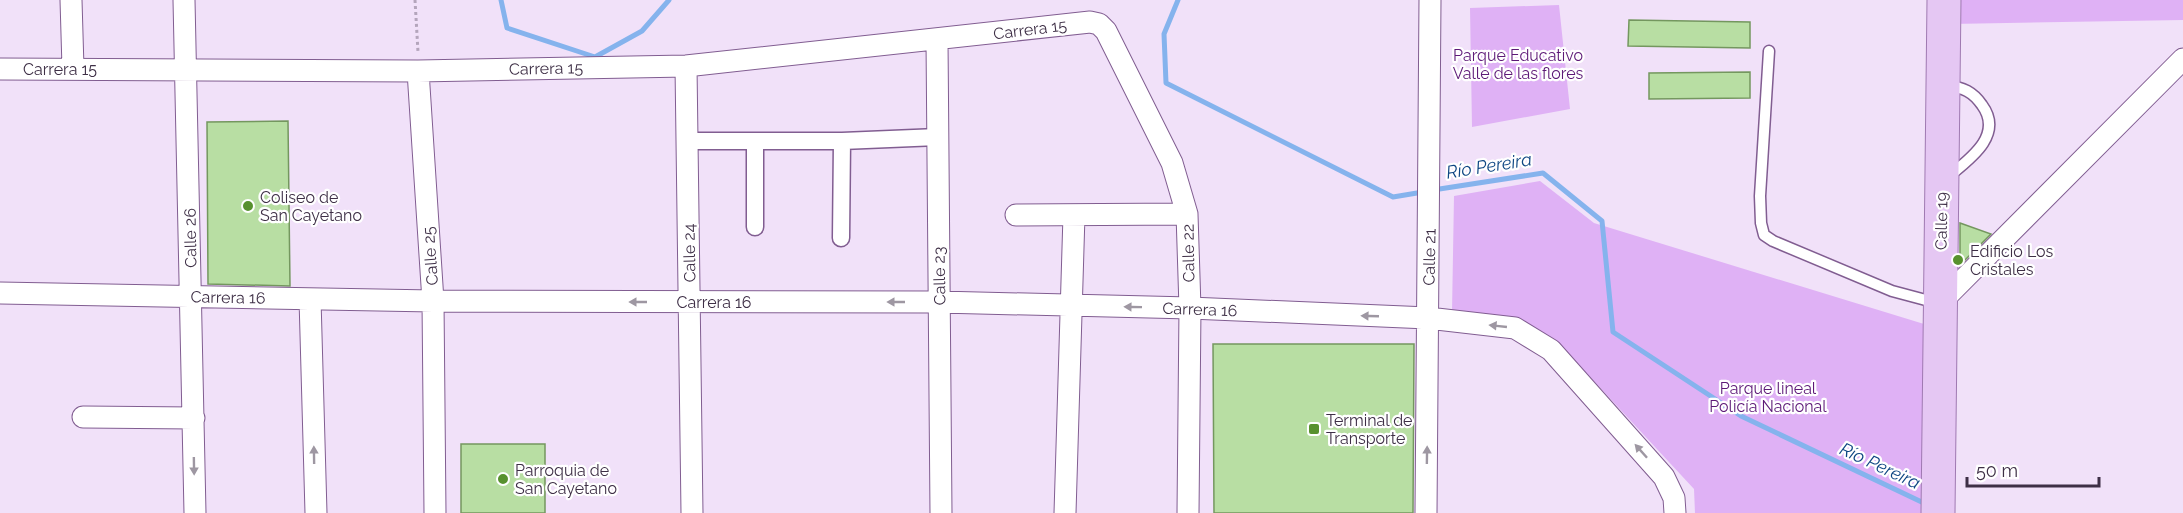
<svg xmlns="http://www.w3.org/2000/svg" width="2183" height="513" font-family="Raleway,sans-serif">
  <rect width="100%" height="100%" fill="#f1e1f9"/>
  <path fill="#dfb1f5" d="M1952 0H2183V20L1951 24Z
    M1559 5 1570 109 1472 127 1470 8Z
    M1540 181 1594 223 1924 324 1925 513H1695L1694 489 1565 350 1452 313 1454 196Z"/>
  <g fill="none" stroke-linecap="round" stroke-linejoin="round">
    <path stroke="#85b3ed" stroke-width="5" d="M501 0 507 28 595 57 642 31 669 0
      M1178 0 1164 34 1166 83 1393 197 1423 192
      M1433 190 1543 173 1602 221 1613 332 1741 416 1928 505"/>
  </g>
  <path fill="#b8dea3" stroke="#74975f" stroke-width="1.5" d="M1629 20 1750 22V48L1628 46Z
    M1750 72V98L1649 99V73Z
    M288 121 290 286 208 284 207 122Z
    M1960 223 1991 234 1960 265Z
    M1213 344H1414L1413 513H1214Z
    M461 444H545V513H461Z"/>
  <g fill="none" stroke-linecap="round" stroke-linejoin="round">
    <g stroke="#815d91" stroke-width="13">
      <path id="service" d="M1769 51 1760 196 1761 223 1764 235 1773 241 1892 291 1937 303
        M1947 86C1963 87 1973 92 1982 105 2004 135 1970 159 1949 176"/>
    </g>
    <g stroke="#815d91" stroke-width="19">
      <path id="pedestrian" d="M687 141H842L938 137
        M755 227V141
        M841 238 842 141"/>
    </g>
    <g stroke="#815d91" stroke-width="23">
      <path id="minor" d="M71 0 73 68
        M184 0 195 513
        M937 40 941 513
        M686 66 692 513
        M0 69 418 71 686 66 1090 22 1099 24 1106 31 1172 163 1187 214 1190 308 1188 513
        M418 71 433 301 435 513
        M1016 215 1187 214
        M0 293 433 301 939 302 1190 308 1428 318 1515 328 1551 350 1664 477 1674 498 1675 513
        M310 299 316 513
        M1940 303 2183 59
        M83 417 194 418
        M1065 513 1074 215
        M1426 513 1430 0"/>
    </g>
    <g stroke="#9f79b1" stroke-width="35">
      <path id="primary" d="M1938 513 1944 0"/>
    </g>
    <path stroke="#b4a5bc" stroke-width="3" stroke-dasharray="3 3" stroke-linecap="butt" d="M415 0 418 52"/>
    <use href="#service" stroke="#fff" stroke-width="10"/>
    <use href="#pedestrian" stroke="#fff" stroke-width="16"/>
    <use href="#minor" stroke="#fff" stroke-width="21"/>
    <use href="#primary" stroke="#e5c7f3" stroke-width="33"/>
  </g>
  <defs><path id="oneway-solid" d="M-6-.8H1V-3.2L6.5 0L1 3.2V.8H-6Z" transform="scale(1.5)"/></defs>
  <g fill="#9e97a2">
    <use href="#oneway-solid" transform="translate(638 302) rotate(-180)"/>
    <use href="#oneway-solid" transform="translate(896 302) rotate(180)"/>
    <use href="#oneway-solid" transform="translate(1133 307) rotate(-179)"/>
    <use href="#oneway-solid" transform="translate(1370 316) rotate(-178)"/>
    <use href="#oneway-solid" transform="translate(1498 326) rotate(-174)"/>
    <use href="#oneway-solid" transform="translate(1641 451) rotate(-132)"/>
    <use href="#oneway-solid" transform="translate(314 455) rotate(-91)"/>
    <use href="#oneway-solid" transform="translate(1427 455) rotate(-89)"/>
    <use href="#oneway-solid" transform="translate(194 466) rotate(89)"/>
  </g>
  <g fill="#57912e" stroke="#fff" stroke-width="2">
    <circle cx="248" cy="206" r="6"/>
    <circle cx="1958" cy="260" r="6"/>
    <rect x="1308" y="423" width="12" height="12" rx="3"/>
    <circle cx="503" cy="479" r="6"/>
  </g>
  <g text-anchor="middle" stroke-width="4.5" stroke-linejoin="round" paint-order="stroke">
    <g font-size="16" fill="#3e2f46" stroke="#fff">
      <text transform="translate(1030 29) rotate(-7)" y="6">Carrera 15</text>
      <text transform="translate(546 68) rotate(-1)" y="6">Carrera 15</text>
      <text x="60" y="75">Carrera 15</text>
      <text transform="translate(1941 221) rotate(-89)" y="6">Calle 19</text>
      <text transform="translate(190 238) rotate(-91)" y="6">Calle 26</text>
      <text transform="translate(689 253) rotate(-91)" y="6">Calle 24</text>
      <text transform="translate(1188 253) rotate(-91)" y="6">Calle 22</text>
      <text transform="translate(430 256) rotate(-94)" y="6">Calle 25</text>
      <text transform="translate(1429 257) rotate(-89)" y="6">Calle 21</text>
      <text transform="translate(939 276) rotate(-91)" y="6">Calle 23</text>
      <text transform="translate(228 297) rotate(1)" y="6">Carrera 16</text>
      <text x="714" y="308">Carrera 16</text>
      <text transform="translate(1200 309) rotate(2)" y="6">Carrera 16</text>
    </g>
    <g font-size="16" fill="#5d1977" stroke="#fff">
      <text x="1518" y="61">Parque Educativo<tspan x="1518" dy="18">Valle de las flores</tspan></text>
      <text x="1768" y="394">Parque lineal<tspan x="1768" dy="18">Policía Nacional</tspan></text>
    </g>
    <g font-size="16" fill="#3e2f46" stroke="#fff" text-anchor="start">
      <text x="260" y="203">Coliseo de<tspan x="260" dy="18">San Cayetano</tspan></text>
      <text x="1970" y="257">Edificio Los<tspan x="1970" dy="18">Cristales</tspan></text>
      <text x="1326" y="426">Terminal de<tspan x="1326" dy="18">Transporte</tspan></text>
      <text x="515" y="476">Parroquia de<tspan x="515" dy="18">San Cayetano</tspan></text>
    </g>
    <g font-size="18" font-style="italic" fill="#0e4683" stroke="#fff">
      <text transform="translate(1489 166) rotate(-9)" y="6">Río Pereira</text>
      <text transform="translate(1880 466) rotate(25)" y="6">Río Pereira</text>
    </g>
  </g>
  <path d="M1967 477v9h132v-9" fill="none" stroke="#3e2f46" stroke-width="3"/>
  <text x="1976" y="477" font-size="18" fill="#3e2f46" stroke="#ffffff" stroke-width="4.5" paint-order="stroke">50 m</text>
</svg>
